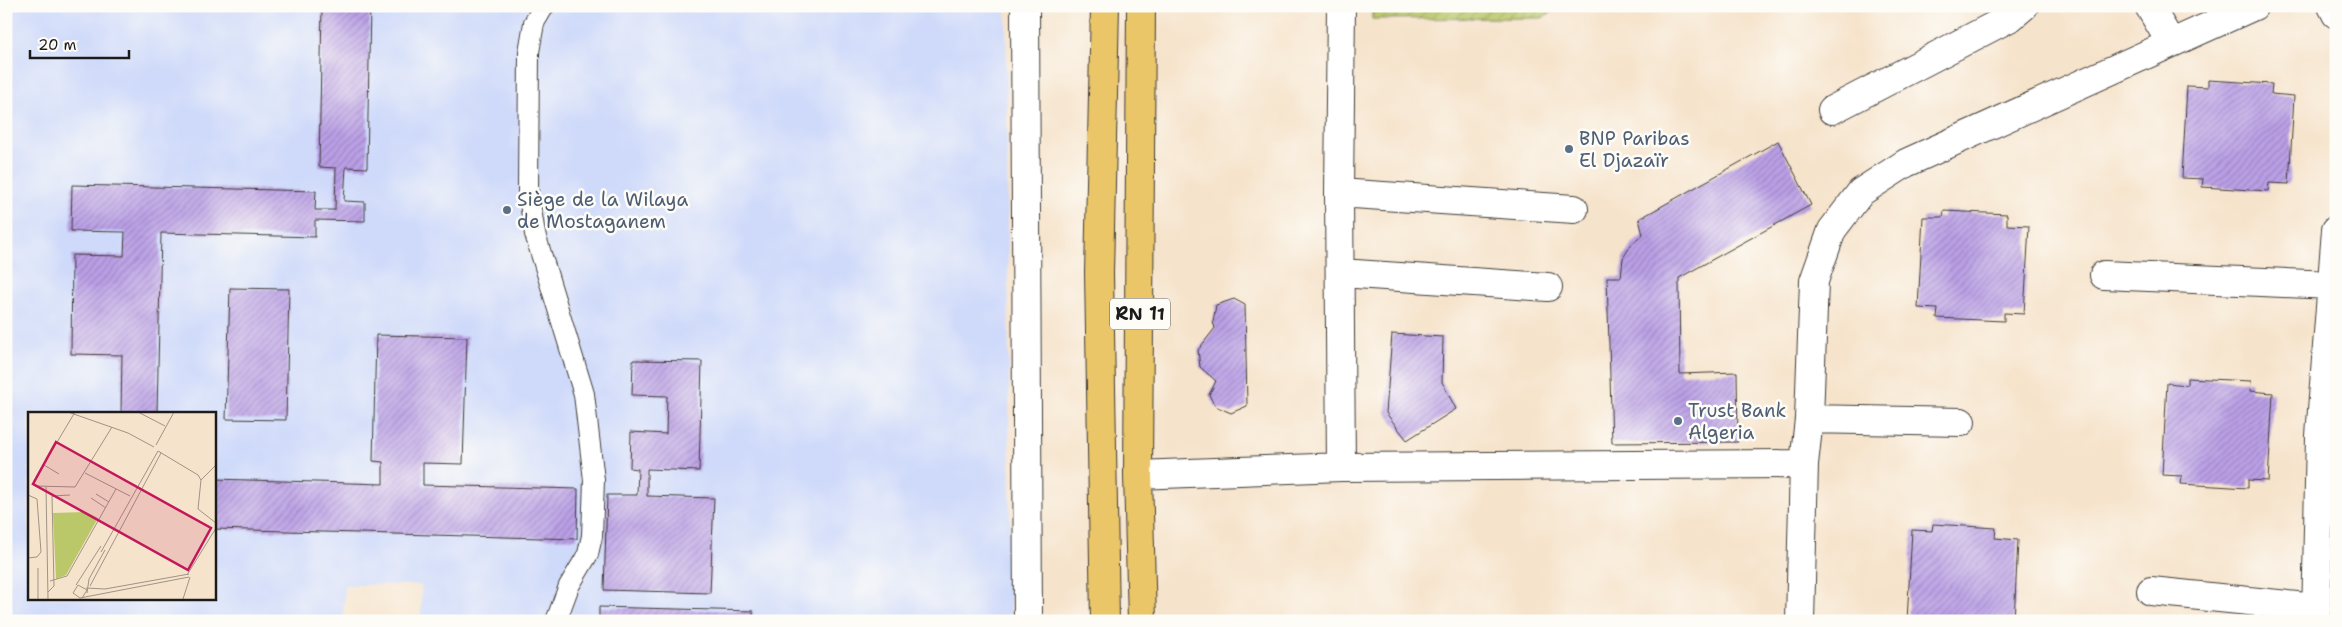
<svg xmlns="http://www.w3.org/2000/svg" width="2342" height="627" font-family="'Shantell Sans',sans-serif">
  <defs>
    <pattern id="garden-furrows" width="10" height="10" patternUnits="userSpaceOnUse" patternTransform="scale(1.25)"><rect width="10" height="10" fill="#bac86a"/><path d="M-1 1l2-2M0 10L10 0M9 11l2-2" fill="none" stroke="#9fab5b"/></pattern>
    <pattern id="building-hatch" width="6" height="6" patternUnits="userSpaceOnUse" patternTransform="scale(1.25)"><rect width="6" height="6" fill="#bba0e7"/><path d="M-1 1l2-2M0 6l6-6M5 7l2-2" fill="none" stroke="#9782ba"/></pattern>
  </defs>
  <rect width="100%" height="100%" fill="#fdfcf7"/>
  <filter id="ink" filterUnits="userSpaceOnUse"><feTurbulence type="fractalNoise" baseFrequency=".02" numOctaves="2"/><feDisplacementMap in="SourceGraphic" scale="10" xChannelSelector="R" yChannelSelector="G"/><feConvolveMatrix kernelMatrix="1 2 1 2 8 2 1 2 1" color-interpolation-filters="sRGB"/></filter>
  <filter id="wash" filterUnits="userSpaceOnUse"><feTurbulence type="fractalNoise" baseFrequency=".0096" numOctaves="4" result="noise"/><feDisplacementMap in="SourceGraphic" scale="20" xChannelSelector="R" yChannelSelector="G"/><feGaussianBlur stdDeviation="1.12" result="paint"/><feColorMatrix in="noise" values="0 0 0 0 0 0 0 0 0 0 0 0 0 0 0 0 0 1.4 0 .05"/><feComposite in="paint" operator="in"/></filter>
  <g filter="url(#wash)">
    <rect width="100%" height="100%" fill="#f6e3cb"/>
    <path fill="#cfdafa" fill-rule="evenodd" d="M6 6H1006L1011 621H421V585H345L343 621H6ZM29 413H214V598H29Z"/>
    <path fill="url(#garden-furrows)" stroke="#6b7243" d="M1372 6H1561L1542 18 1372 19Z"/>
    <g id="blocks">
      <path fill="url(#building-hatch)" d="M322 6H370L367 168 346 167 344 201 365 202V221L315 220V237L161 233 157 413H121L122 355 71 354 72 255 124 256 125 232 71 231 72 185 316 191 315 210H335L336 168 319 167Z
        M2208 80 2272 84 2271 94 2294 96 2289 184 2269 183 2268 191 2202 187 2203 179 2182 178 2187 86 2208 87Z
        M1778 141 1811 205 1679 278 1680 374 1737 372 1738 442 1612 443 1607 277H1621L1623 258 1632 244 1643 235 1639 219Z
        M1944 211 2007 214V225L2029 226 2024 314 2004 313V321L1937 318 1938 309 1918 308 1923 217H1943Z
        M230 288 289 289 286 420 226 419Z
        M1234 299 1245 305 1247 406 1231 413 1215 406 1209 395 1216 381 1200 367 1198 350 1215 328 1213 322 1216 305Z
        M1392 334 1443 337 1442 382 1456 409 1407 440 1386 413Z
        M376 335 467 337 463 464 423 463V485L578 489 577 539 214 529V479L383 484V462L373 461Z
        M633 360 702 361 699 471 647 469V496L714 498 710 593 604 590 607 495H637L638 469 630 468 631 432 666 434 667 396 632 395Z
        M2187 378 2251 381 2250 391 2273 393 2268 481 2248 480V488L2181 484 2182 476 2162 475 2167 383 2187 385Z
        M1933 524 1996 528 1995 538 2018 540 2014 621H1907L1912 530 1932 531Z
        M599 607 753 611V621H599Z"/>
    </g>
  </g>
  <g filter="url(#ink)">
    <use href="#blocks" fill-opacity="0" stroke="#3d3a36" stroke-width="1"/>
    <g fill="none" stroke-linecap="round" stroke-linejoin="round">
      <g stroke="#3d3a36" stroke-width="22">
        <path id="service" d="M544 6 534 23 529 52 528 191 535 234 584 394 594 480 592 536 588 554 569 586 556 621"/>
      </g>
      <g stroke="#3d3a36" stroke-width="30">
        <path id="minor" d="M1025 6 1028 621
          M1341 6 1339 193 1341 467
          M2149 6 2171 43
          M2332 6 2336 14
          M1832 110 2011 17 2024 6
          M1339 193 1574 209
          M1341 273 1548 287
          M2104 275 2331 285
          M1809 419 1961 422
          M1138 475 1341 467 1804 464
          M2151 591 2317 608
          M1800 621 1804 464 1809 419 1814 281 1832 230 1861 192 1906 163 2254 6
          M2316 621 2320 436 2336 230"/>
      </g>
      <g stroke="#3d3a36" stroke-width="30">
        <path id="trunk" d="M1105 6 1099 273 1105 621
          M1141 6 1138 475 1142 621"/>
      </g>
      <use href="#service" stroke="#fff" stroke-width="20"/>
      <use href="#minor" stroke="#fff" stroke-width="28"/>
      <use href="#trunk" stroke="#eac669" stroke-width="28"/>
    </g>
  </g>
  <g fill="#5c6f8a" stroke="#fdfcf7" stroke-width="2">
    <circle cx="1569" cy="149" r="5"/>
    <circle cx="507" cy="210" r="5"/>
    <circle cx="1678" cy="421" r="5"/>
  </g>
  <g text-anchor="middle" stroke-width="5" stroke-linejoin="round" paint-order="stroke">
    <rect fill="#fdfcf7" stroke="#605f5e" stroke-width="1" x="1110" y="298.5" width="60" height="31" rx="4"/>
    <g font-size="18" font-weight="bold" fill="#1c1c1c">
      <text x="1140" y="320">RN 11</text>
    </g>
    <g font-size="19" fill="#4e5e75" stroke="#fdfcf7" text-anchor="start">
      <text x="1579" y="145">BNP Paribas<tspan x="1579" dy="22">El Djazaïr</tspan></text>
      <text x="517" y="206">Siège de la Wilaya<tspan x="517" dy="22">de Mostaganem</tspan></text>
      <text x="1688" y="417">Trust Bank<tspan x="1688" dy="22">Algeria</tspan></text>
    </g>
  </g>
  <g transform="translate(28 412)">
    <rect width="188" height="188" fill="#f6e3cb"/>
    <path d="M58 100 70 106 38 163 28 167 25 101Z" fill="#bac86a"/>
    <path fill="none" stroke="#9f9385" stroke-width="1" d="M40 0 100 21 126 35M47 0 6 69 7 74 47 75 84 15M110 0 137 14M128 33 146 0M130 39 170 63 173 68 170 97 188 111M16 53 31 62M57 61 102 84M173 68 188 53M18 75 20 187M68 82 81 90M0 83 9 87 13 140 9 145 0 146M63 86 78 96M73 140 130 39M159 163 188 116M22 169 39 164 88 77M48 173 73 134M62 174 133 41M58 176 77 177 161 162M20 180 26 174 24 84 42 83M59 181 61 167 77 138M54 186 59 178 50 173 45 181 52 186 161 165M10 187V156M155 187 162 165"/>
    <path fill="#c2185b" fill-opacity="0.15" stroke="#c2185b" stroke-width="2.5" d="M28 30 183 116 160 158 5 72Z"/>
    <rect width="188" height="188" fill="none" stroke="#1c1c1c" stroke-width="2.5"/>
  </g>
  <rect width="2342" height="627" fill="none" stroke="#fdfcf7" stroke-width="25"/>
  <path d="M30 50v8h99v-8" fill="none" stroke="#1c1c1c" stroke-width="2.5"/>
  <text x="38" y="50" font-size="15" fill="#1c1c1c" stroke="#fdfcf7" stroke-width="4" paint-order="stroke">20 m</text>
</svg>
